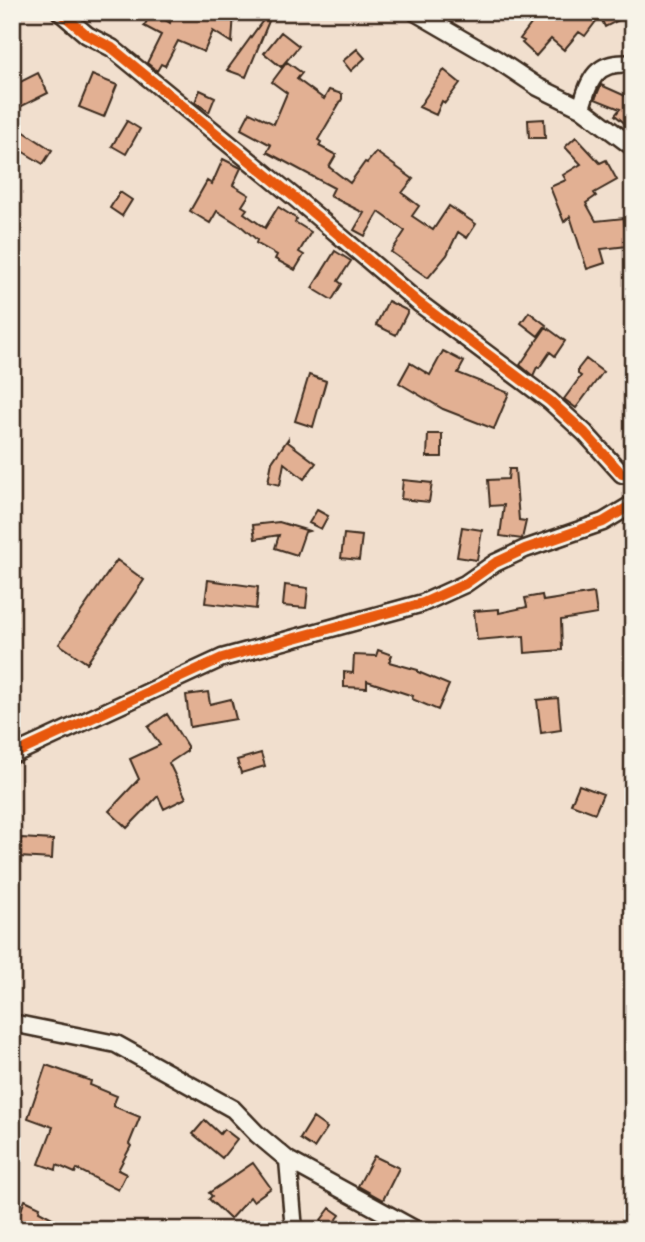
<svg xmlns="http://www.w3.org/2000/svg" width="645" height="1242" font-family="'Shantell Sans',sans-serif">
  <rect width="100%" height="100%" fill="#f1dfce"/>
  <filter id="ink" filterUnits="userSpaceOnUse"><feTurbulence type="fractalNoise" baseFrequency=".0143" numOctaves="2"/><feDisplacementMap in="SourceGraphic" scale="14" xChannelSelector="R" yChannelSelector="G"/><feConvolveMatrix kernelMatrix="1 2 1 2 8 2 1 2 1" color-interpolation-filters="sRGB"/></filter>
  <g filter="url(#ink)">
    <path fill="#e2b093" stroke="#3b2a1e" stroke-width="2" d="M152 12 170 23 172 12H234L232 43 213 31 204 52 178 41 165 66 161 64 157 71 147 63 161 35 144 26Z
      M540 12H633V13L605 27 600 16 585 36 579 32 564 50 551 39 536 56 522 43 524 41 520 39Z
      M264 19 269 21 246 77 227 70Z
      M281 32 299 46 281 67 264 53Z
      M357 49 365 58 351 71 343 61Z
      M287 62 302 73 297 79 324 99 329 90 342 94V99L318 140 321 142 319 146 336 155 329 167 350 183 365 162 367 163 376 152 413 179 402 193 419 206 412 216 433 230 449 206 476 224 467 238 458 232 447 255 428 278 391 252 405 231 379 212 365 236 354 230 364 213 330 196 334 188 267 152 271 145 241 129 250 112 274 124 287 93 272 82Z
      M444 70 460 83 445 103 442 101 436 115 419 107Z
      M38 73 48 93 12 111V86Z
      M92 75 117 85 104 117 79 107Z
      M601 85 630 98 633 95V130L615 115 620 109 595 99Z
      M200 90 215 97 209 112 195 102Z
      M544 119 545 138H529L528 120Z
      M127 121 140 129 126 154 112 146Z
      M12 124 52 150 43 164 12 145Z
      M576 137 600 163 606 160 617 180 594 193 596 196 586 203 596 221 624 218 627 246 601 249 605 263 587 269 570 216 564 222 550 187 566 180 563 175 581 164 565 147Z
      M223 159 241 168 233 185 249 195 242 206 247 209 244 213 265 228 278 207 297 219 295 222 311 232 299 252 304 255 295 270 275 259 277 255 256 243 257 240 241 226 217 211 210 223 190 211 207 181 212 184Z
      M120 192 132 200 122 216 110 208Z
      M335 251 351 261 338 281 342 284 332 300 312 288Z
      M388 301 408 311 396 335 376 325Z
      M529 312 546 325 538 336 521 323Z
      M546 327 565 341 555 356 550 352 539 368 537 367 533 376 520 365Z
      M443 351 464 362 458 373 509 393 494 429 443 409 399 383 410 363 430 375Z
      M586 359 603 372 576 408 564 399 581 376 578 374V369Z
      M309 375 326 381 313 427 295 421Z
      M428 434H442V457H427Z
      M288 439V442L316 463 304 479 284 463 280 485 268 482 272 462Z
      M509 469H515L519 520 526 521 522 539 500 536 504 505 490 506 488 480 508 479Z
      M403 480 432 483 429 502 401 499Z
      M317 510 328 516 321 529 309 523Z
      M279 522 309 531 305 532 297 555 275 548 279 535 255 539 253 525Z
      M462 527 482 530 477 560 457 557Z
      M344 534 362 536 359 560 341 558Z
      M117 560 144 580 87 663 59 644Z
      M208 580 258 587 256 609 205 603Z
      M285 585 308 588 306 608 283 606Z
      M594 593 597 614 561 620 562 650 525 653 524 636 477 640 474 611 499 609V613L527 607 525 598 542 595 543 601Z
      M378 650 392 655 389 662 418 670V672L449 685 438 710 412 699 413 696 367 681V688L344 687V672L353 673 354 655 376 656Z
      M208 692 210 704 231 699 236 719 190 727 186 695Z
      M558 698 561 730 541 733 537 700Z
      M167 714 187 746V751L169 763 186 798 164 809 158 796 127 828 109 811 139 779 130 759 160 745 148 727Z
      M261 753 265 766 241 773 237 760Z
      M579 785 603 794 595 813 571 804Z
      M21 838 53 840 52 859 19 857Z
      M46 1065 91 1081 90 1085 117 1096 113 1106 140 1117 129 1144 131 1146 118 1170 126 1174 118 1190 77 1169 75 1173 57 1165 56 1170 39 1164 53 1127 28 1118Z
      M313 1118 327 1128 314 1148 300 1139Z
      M205 1120 220 1134 224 1129 237 1139 222 1158 193 1134Z
      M374 1156 399 1168 383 1200 358 1186Z
      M253 1163 271 1188 253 1201 250 1197 230 1219 209 1199 212 1196 209 1193Z
      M25 1200 40 1207 39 1211 58 1221 53 1230H30L16 1223Z
      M330 1208 340 1215 331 1227 321 1220Z"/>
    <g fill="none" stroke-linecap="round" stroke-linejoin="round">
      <g stroke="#3b2a1e" stroke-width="21">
        <path id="street" d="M60 12 87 35 112 48 294 197 419 303 550 401 585 433 622 474 633 475
          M415 12 496 59 538 87 581 108 633 147
          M581 108C590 78 596 60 633 64
          M12 755 222 658 423 603 465 584 495 563 525 549 603 522 633 504
          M12 1023 116 1044 233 1109 257 1134 288 1160 416 1230
          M288 1160 294 1230"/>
      </g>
      <use href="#street" stroke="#f7f3e8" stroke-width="16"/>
      <g stroke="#f7f3e8" stroke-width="15">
        <path id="cycleway" d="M60 12 87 35 112 48 294 197 419 303 550 401 585 433 622 474 633 475
          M12 755 222 658 423 603 465 584 495 563 525 549 603 522 633 504"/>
      </g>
      <use href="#cycleway" stroke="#e8590c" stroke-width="10"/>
    </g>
  </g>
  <rect width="645" height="1242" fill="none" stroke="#f7f3e8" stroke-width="42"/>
  <rect x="21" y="21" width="603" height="1200" fill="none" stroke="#3b2a1e" stroke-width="2.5" filter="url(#ink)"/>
</svg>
